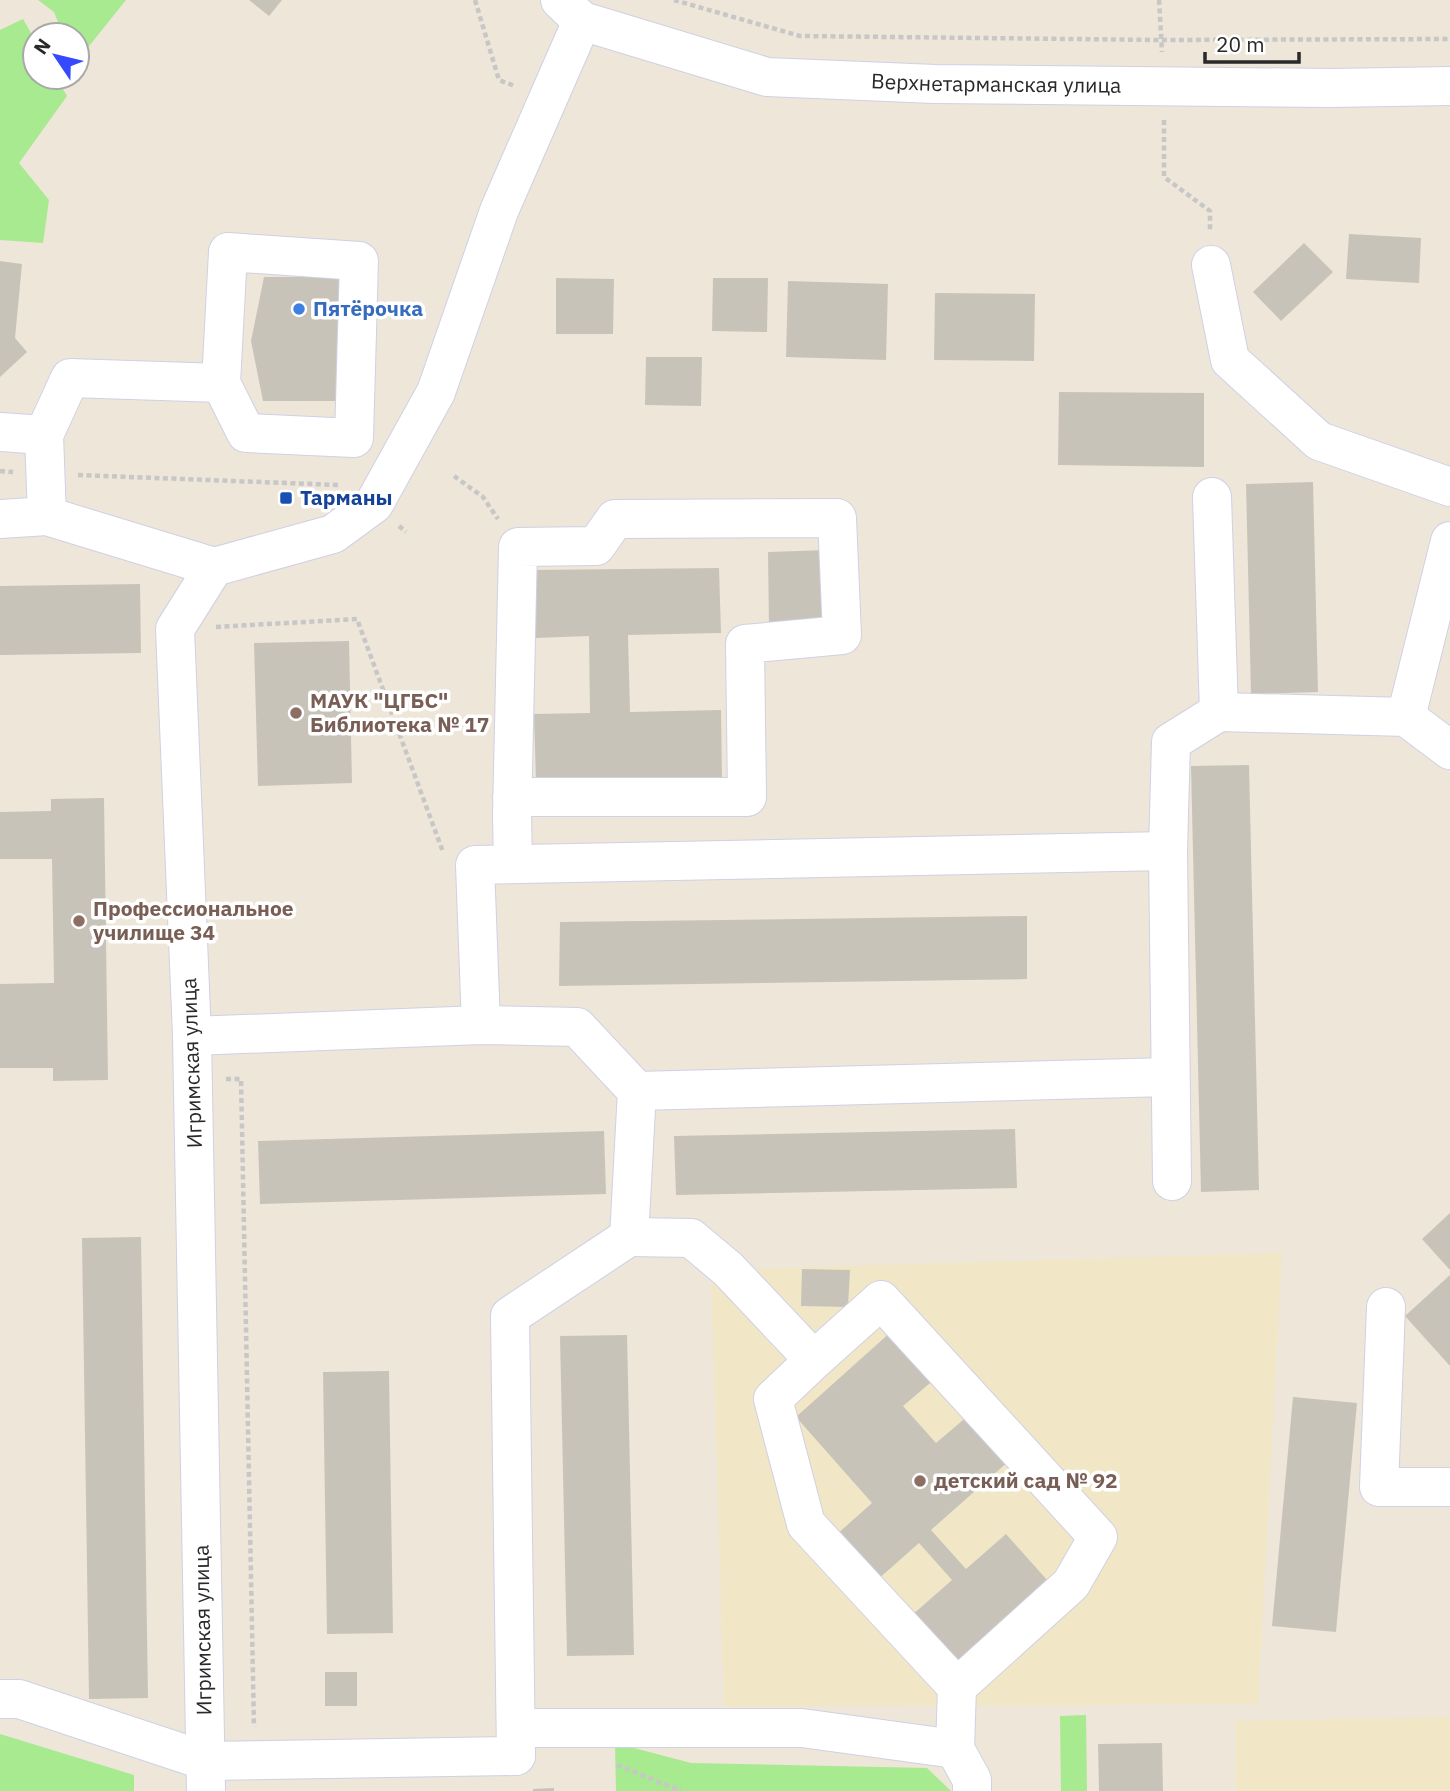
<svg xmlns="http://www.w3.org/2000/svg" width="1450" height="1791" font-family="'IBM Plex Sans',sans-serif">
  <rect width="100%" height="100%" fill="#ede6d9"/>
  <path fill="#f1e7c7" d="M1282 1253 1258 1704 724 1707 711 1270Z
    M1450 1717V1791H1236L1235 1721Z"/>
  <path fill="#a7ea90" d="M38 0H126L77 61V35H63L54 12Z
    M23 19 35 40V77H56L67 96 19 163 49 200 43 243 0 240V30Z
    M1086 1715 1087 1791H1061L1060 1716Z
    M0 1734 134 1775V1791H0Z
    M615 1743 691 1763 927 1768 951 1791H616Z"/>
  <path fill="#c8c3b9" d="M249 0H282L269 16Z
    M1349 234 1421 238 1419 283 1346 279Z
    M1304 243 1333 272 1281 321 1253 292Z
    M0 261 22 264 15 338 27 352 0 377Z
    M264 277H341V401H263L251 341Z
    M556 278 614 279 613 334H556Z
    M713 278H768L767 332 712 331Z
    M788 281 888 284 886 360 786 357Z
    M935 293 1035 294 1034 361 934 360Z
    M646 357H702L701 406 645 405Z
    M1059 392 1204 393V467L1058 465Z
    M1313 482 1318 692 1251 694 1246 484Z
    M827 550 828 625 769 626 768 552Z
    M719 568 721 633 628 635 630 712 721 710 722 777 536 782 534 714 590 713 589 636 535 638 533 570Z
    M140 584 141 653 0 655V586Z
    M349 641 352 783 258 786 254 643Z
    M1249 765 1259 1190 1201 1192 1191 766Z
    M104 798 108 1080 53 1081V1068H0V984L54 983 52 859H0V812L51 811V799Z
    M1027 916V979L559 986 560 922Z
    M1015 1129 1017 1188 676 1195 674 1136Z
    M604 1131 606 1194 260 1204 258 1141Z
    M1450 1213V1270L1422 1239Z
    M141 1237 148 1698 89 1699 82 1238Z
    M802 1269 850 1270 848 1307 801 1306Z
    M1450 1275V1366L1405 1316Z
    M893 1330 936 1378 903 1406 936 1443 969 1415 1010 1460 931 1530 966 1569 1006 1534 1048 1581 954 1665 911 1616 952 1580 919 1543 876 1581 835 1536 872 1503 796 1417Z
    M627 1335 634 1655 567 1656 560 1336Z
    M389 1371 393 1633 327 1634 323 1372Z
    M1293 1397 1357 1403 1336 1632 1272 1626Z
    M325 1672H357V1706H325Z
    M1162 1743 1163 1791H1099L1098 1744Z
    M554 1788V1791H533V1789Z"/>
  <g fill="none" stroke-linecap="round" stroke-linejoin="round">
    <g stroke="#cfd1e4" stroke-width="40">
      <g id="minor">
        <path id="s1" d="M560 0 582 21 767 77 935 84 1332 88 1450 86"/>
        <path d="M1211 265 1230 360 1319 441 1450 487"/>
        <path d="M0 432 44 435"/>
        <path d="M47 516 44 435 70 378 221 383 228 252 359 261 354 438 246 433 221 383"/>
        <path d="M0 519 47 516 214 567"/>
        <path d="M214 567 333 534 374 504 436 392 499 211 582 21"/>
        <path d="M1219 712 1406 717 1450 750"/>
        <path d="M1406 717 1450 541"/>
        <path d="M512 797H747L745 644 842 635 837 518 615 519 596 546 518 547 512 815 513 864"/>
        <path d="M481 1025 475 865 1168 851"/>
        <path d="M192 1036 481 1025 577 1027 637 1091 1169 1077"/>
        <path d="M1172 1181 1168 851 1171 742 1219 712 1212 497"/>
        <path d="M629 1237 691 1238 728 1269 814 1360 881 1300 1098 1537 1071 1584 957 1687 806 1524 773 1399 814 1360"/>
        <path d="M1386 1307 1379 1487H1450"/>
        <path d="M957 1687 955 1749 972 1780V1791"/>
        <path d="M0 1699H19L206 1761 516 1756 510 1316 629 1237 637 1091"/>
        <path d="M516 1728H802L955 1749"/>
        <path d="M206 1791 192 1036 175 629 214 567"/>
      </g>
    </g>
    <path stroke="#c7c7c7" stroke-width="4.5" stroke-dasharray="5 3.5" stroke-linecap="butt" d="M475 0 499 80 515 86
      M674 0 800 36 1161 40 1450 39
      M1159 0 1162 52
      M1164 120V177L1210 211V231
      M0 471 13 472
      M78 475 338 485
      M454 476 483 497 498 519
      M399 526 406 532
      M216 627 357 619 443 852
      M226 1079H241L254 1727
      M617 1765 681 1791"/>
    <use href="#minor" stroke="#fff" stroke-width="38"/>
  </g>
  <circle fill="#3f7fe0" stroke="#fff" stroke-width="2.5" cx="299" cy="309" r="7"/>
  <rect fill="#1a4fb4" stroke="#fff" stroke-width="2.5" x="279" y="491" width="14" height="14" rx="3.5"/>
  <g fill="#8d6e63" stroke="#fff" stroke-width="2.5">
    <circle cx="296" cy="713" r="7"/>
    <circle cx="79" cy="921" r="7"/>
    <circle cx="920" cy="1481" r="7"/>
  </g>
  <g text-anchor="middle" stroke-width="7" stroke-linejoin="round" paint-order="stroke">
    <g font-size="21" fill="#292929" stroke="#fff">
      <text dy="7" stroke="none"><textPath href="#s1" startOffset="453">Верхнетарманская улица</textPath></text>
      <text transform="translate(192 1063) rotate(-92)" y="7">Игримская улица</text>
      <text transform="translate(203 1630) rotate(-91)" y="7">Игримская улица</text>
    </g>
    <g font-size="21" font-weight="bold" fill="#366cbe" stroke="#fff" text-anchor="start">
      <text x="313" y="316">Пятёрочка</text>
    </g>
    <g font-size="21" font-weight="bold" fill="#164399" stroke="#fff" text-anchor="start">
      <text x="300" y="505">Тарманы</text>
    </g>
    <g font-size="21" font-weight="bold" fill="#785e54" stroke="#fff" text-anchor="start">
      <text x="310" y="708">МАУК "ЦГБС"<tspan x="310" dy="24">Библиотека № 17</tspan></text>
      <text x="93" y="916">Профессиональное<tspan x="93" dy="24">училище 34</tspan></text>
      <text x="934" y="1488">детский сад № 92</text>
    </g>
  </g>
  <g transform="translate(56 56) rotate(305)"><circle r="33" fill="#ffffff" stroke="#a9a9a9" stroke-width="2"/>
  <path d="M0-5L12 26L0 18L-12 26Z" fill="#3549ff"/>
  <text y="-10" font-size="19" font-weight="bold" text-anchor="middle" fill="#292929">N</text>
  </g>
  <path d="M1205 52v10h94v-10" fill="none" stroke="#292929" stroke-width="3.5"/>
  <text x="1216" y="52" font-size="21" fill="#292929" stroke="#ffffff" stroke-width="5" paint-order="stroke">20 m</text>
</svg>
